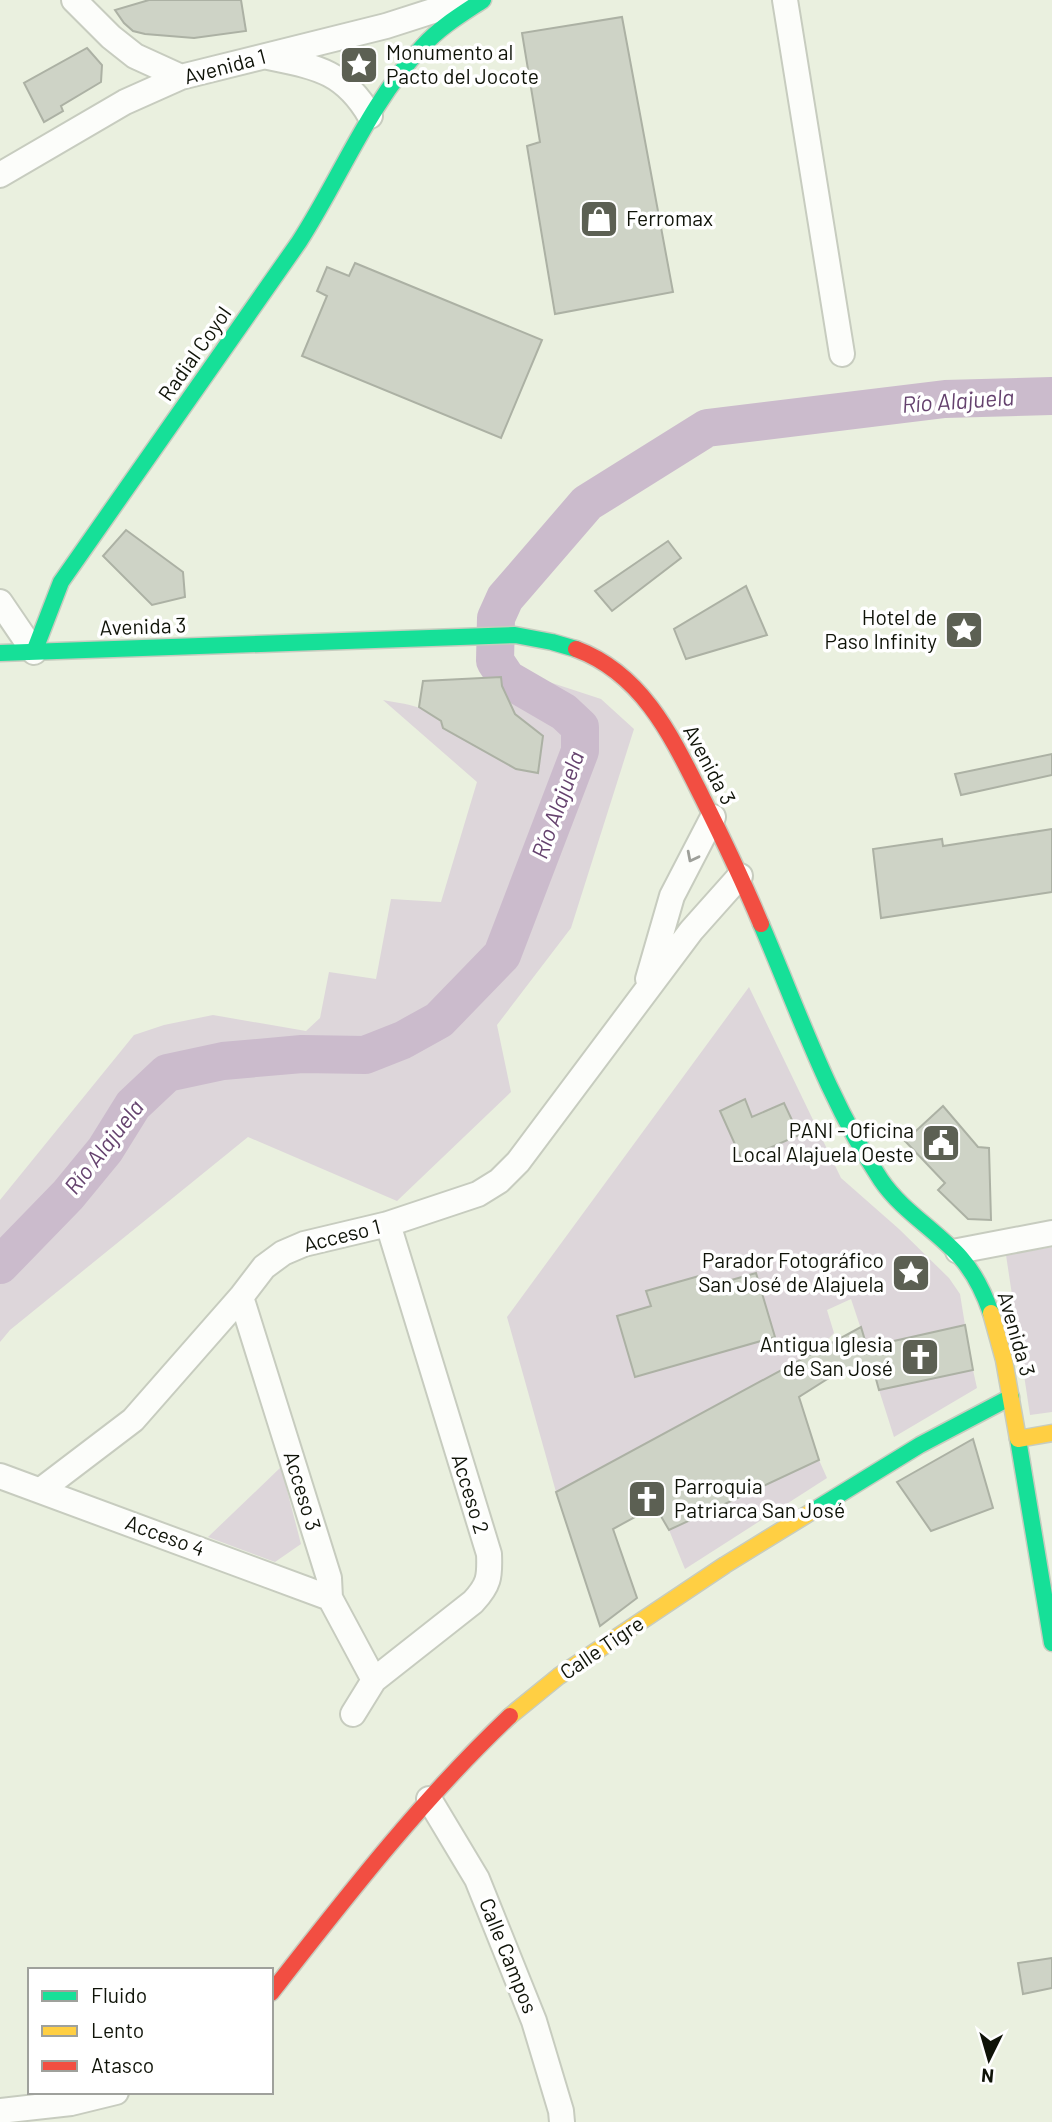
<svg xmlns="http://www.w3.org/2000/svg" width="1052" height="2122" font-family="Barlow,sans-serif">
  <rect width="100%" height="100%" fill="#eaf0df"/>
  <path fill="#ddd6da" d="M485 661 601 699 634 729 571 928 497 1025 511 1092 397 1201 248 1137 10 1330 0 1342V1200L134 1035 164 1025 213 1015 306 1031 320 1018 329 972 376 979 391 899 441 902 477 782 383 700C403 704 435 706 444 728L516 769 538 773 543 736 515 714 502 686Z
    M749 987 841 1178 899 1229 949 1278 960 1294 965 1325 867 1347 851 1299 827 1310 834 1333 817 1351 556 1492 507 1317Z
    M1052 1247V1412L1030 1415 1006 1255Z
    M973 1370 977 1388 894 1437 879 1390Z
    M819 1460 827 1478 685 1569 669 1530Z
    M281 1467 301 1544 275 1562 208 1537Z"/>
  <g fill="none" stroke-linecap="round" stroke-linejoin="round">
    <path stroke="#cbbbcc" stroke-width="38" d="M0 1265 68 1195 105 1150 133 1105 167 1073 223 1061 302 1054 365 1055 403 1040 439 1020 502 955 580 751V727L564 712 507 679 495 661 496 618 505 598 587 503 707 428 945 399 1052 396"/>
  </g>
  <path fill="#ced3c6" stroke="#acb1a4" stroke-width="2" d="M149 0H241L246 31 194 38 145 34 133 31 124 23 115 10Z
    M622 17 673 292 555 314 527 146 540 142 522 33Z
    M87 48 102 65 101 82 61 106 63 111 44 122 24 83Z
    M355 263 542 340 501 438 302 356 327 296 317 291 327 267 349 276Z
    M126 530 183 572 185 597 152 605 103 556Z
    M668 541 681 558 612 611 595 591Z
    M746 586 767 635 686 659 674 629Z
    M501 677 502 686 515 714 543 736 538 773 516 769 443 728 441 721 419 707 423 681Z
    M1052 754V775L961 795 955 774Z
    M1052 829V892L881 918 873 849 942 839 943 846Z
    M745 1099 752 1117 784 1103 799 1135 742 1160 720 1111Z
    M943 1106 978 1147 989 1148 991 1220 968 1219 938 1190 945 1183 905 1141Z
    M756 1273 775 1337 635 1377 617 1316 651 1306 646 1291 699 1276 703 1288Z
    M965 1325 973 1370 879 1390 873 1368 829 1378 799 1397 819 1460 669 1530 655 1506 613 1529 637 1598 600 1626 556 1492 861 1327 867 1347Z
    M973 1439 993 1508 931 1531 897 1482Z
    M1052 1958V1988L1023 1994 1018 1963Z"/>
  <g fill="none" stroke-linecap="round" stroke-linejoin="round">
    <g stroke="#c7ccbf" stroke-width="28">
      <path id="street" d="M74 0 111 37 135 56 181 77
        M785 0 842 354
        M268 57C316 67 344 71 370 116
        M0 175 125 102 181 77 386 26 467 0
        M0 602 34 652
        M648 979 672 896 713 817
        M958 1251 1052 1233
        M241 1297 329 1578 330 1598 374 1680
        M0 1476 330 1598
        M41 1490 133 1420 241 1297 264 1267 283 1253 304 1244 388 1224 478 1194 499 1181 518 1162 691 931 740 876
        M353 1714 374 1680 473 1602C489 1585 490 1577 489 1554L388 1224
        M429 1799 477 1879 534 2021 561 2111 562 2122
        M0 2111 71 2103 116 2092"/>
    </g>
    <g stroke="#c7ccbf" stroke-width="19">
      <path id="fast" d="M34 652 61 582 299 242C341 177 369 103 423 46 440 27 462 14 483 0
        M0 653 515 635 552 642 576 649
        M761 924C798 1010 829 1102 881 1180 902 1211 936 1230 961 1258 975 1274 984 1293 991 1313
        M1018 1439 1052 1643
        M811 1512 920 1445 1011 1397"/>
    </g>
    <g stroke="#c7ccbf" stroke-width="19">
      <path id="slow" d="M991 1313 1004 1360 1018 1439 1052 1433
        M510 1716 559 1676 725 1565 811 1512"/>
    </g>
    <g stroke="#c7ccbf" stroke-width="19">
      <path id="jam" d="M576 649C643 674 672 737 702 797 723 839 743 881 761 924
        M271 1993C346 1897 421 1800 510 1716"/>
    </g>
    <use href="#street" stroke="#fcfdfa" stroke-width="24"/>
    <use href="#fast" stroke="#16e098" stroke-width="16"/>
    <use href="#slow" stroke="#ffcf43" stroke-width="16"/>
    <use href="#jam" stroke="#f24e42" stroke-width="16"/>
  </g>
  <defs><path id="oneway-chevron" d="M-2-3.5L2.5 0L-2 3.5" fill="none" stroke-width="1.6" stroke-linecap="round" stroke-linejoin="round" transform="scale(1.75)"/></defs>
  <use stroke="#9d9f99" href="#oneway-chevron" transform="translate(692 857) rotate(117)"/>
  <defs>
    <g id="sight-square" transform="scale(2.0125)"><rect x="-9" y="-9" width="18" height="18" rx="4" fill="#5c6053" stroke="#fff"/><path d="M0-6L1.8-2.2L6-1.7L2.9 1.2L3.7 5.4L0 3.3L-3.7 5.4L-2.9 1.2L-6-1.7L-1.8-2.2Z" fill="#fff"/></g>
    <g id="shop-square" transform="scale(2.0125)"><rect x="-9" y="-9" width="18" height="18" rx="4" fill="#5c6053" stroke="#fff"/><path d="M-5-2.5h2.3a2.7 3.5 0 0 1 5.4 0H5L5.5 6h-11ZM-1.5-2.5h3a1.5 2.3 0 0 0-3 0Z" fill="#fff"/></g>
    <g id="civic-square" transform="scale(2.0125)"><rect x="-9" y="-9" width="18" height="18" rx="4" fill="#5c6053" stroke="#fff"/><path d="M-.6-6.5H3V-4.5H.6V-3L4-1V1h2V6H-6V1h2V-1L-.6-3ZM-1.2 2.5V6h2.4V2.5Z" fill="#fff"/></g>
    <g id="church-square" transform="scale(2.0125)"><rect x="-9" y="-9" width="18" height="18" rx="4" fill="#5c6053" stroke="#fff"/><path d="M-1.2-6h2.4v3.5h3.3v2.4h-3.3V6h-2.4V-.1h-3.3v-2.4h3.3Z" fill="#fff"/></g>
  </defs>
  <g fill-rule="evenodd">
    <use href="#sight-square" x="359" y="65"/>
    <use href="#shop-square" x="599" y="219"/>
    <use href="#sight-square" x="964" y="630"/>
    <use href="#civic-square" x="941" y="1143"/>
    <use href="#sight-square" x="911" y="1273"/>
    <use href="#church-square" x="920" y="1357"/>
    <use href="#church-square" x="647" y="1499"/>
  </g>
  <g text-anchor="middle" stroke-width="7" stroke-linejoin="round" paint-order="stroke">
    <g font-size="21" fill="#0f1308" stroke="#fff" text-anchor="end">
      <text x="386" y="60" text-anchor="start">Monumento al<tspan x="386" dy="24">Pacto del Jocote</tspan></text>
      <text x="626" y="226" text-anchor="start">Ferromax</text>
      <text x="937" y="625">Hotel de<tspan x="937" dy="24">Paso Infinity</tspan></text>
      <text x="914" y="1138">PANI - Oficina<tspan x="914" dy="24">Local Alajuela Oeste</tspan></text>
      <text x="884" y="1268">Parador Fotográfico<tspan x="884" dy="24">San José de Alajuela</tspan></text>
      <text x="893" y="1352">Antigua Iglesia<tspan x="893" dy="24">de San José</tspan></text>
      <text x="674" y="1494" text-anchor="start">Parroquia<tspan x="674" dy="24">Patriarca San José</tspan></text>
    </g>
    <g font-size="21" fill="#0f1308" stroke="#fff">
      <text transform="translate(225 67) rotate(-15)" y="7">Avenida 1</text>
      <text transform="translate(195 354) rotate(-55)" y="7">Radial Coyol</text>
      <text transform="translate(143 627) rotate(-2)" y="7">Avenida 3</text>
      <text transform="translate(709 765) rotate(62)" y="7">Avenida 3</text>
      <text transform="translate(342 1236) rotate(-14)" y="7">Acceso 1</text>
      <text transform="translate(1016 1334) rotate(74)" y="7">Avenida 3</text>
      <text transform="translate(302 1491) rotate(73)" y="7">Acceso 3</text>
      <text transform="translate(470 1494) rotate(73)" y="7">Acceso 2</text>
      <text transform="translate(165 1536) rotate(20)" y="7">Acceso 4</text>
      <text transform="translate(602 1648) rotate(-34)" y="7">Calle Tigre</text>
      <text transform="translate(508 1956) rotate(68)" y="7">Calle Campos</text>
    </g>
    <g font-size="23" font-style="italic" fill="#65426e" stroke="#fff">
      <text transform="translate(958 401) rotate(-4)" y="8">Río Alajuela</text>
      <text transform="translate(558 805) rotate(-70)" y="8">Río Alajuela</text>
      <text transform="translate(104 1147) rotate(-52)" y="8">Río Alajuela</text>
    </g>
  </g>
  <rect x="28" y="1968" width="245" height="126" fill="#ffffff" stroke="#9fa19c" stroke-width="2"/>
  <rect x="42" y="1991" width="35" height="10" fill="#16e098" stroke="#9fa19c" stroke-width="2"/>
  <text x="91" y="2003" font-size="21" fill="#0f1308">Fluido</text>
  <rect x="42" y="2026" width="35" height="10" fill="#ffcf43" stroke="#9fa19c" stroke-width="2"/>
  <text x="91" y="2038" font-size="21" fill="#0f1308">Lento</text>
  <rect x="42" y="2061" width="35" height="10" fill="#f24e42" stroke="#9fa19c" stroke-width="2"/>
  <text x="91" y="2073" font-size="21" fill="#0f1308">Atasco</text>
  <g transform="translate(989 2059) rotate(185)" stroke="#ffffff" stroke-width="5" paint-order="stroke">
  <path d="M0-5L12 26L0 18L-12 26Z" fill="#0f1308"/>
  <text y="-10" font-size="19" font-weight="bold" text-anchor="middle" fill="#0f1308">N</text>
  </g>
</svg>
